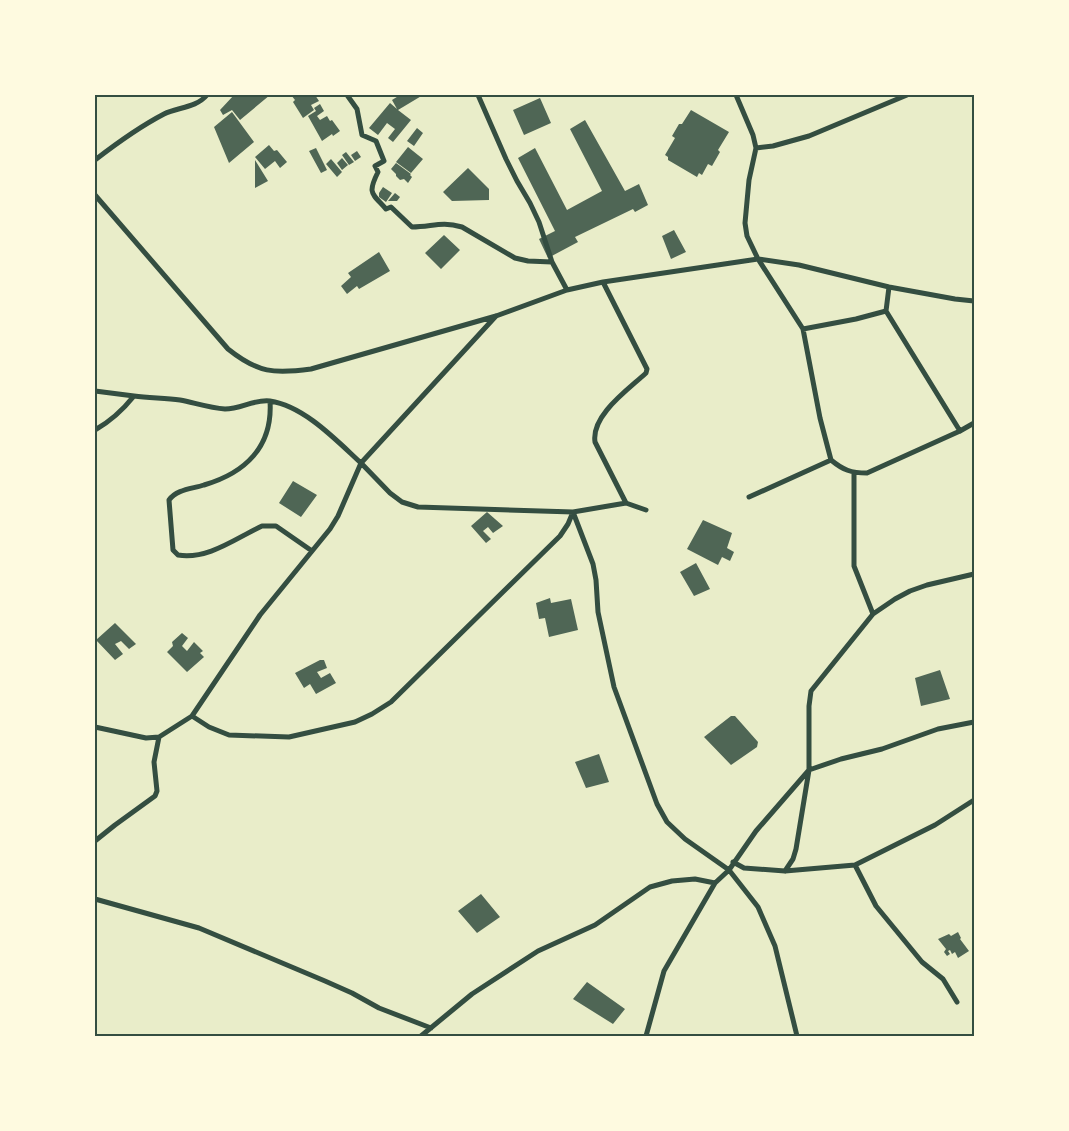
<svg xmlns="http://www.w3.org/2000/svg" width="1069" height="1131" font-family="Ubuntu,sans-serif">
  <rect width="100%" height="100%" fill="#e9edc9"/>
  <path fill="#4f6655" d="M234 95H270L240 120 232 110 223 115 220 110Z
    M291 95H315L319 101 311 105 314 110 303 118 293 102 295 100Z
    M400 95H423L398 110 411 120 393 142 388 138 395 129 387 123 378 135 369 128 390 103 397 109 392 100Z
    M540 98 551 123 524 135 513 110Z
    M320 104 324 111 317 116 320 120 327 116 330 121 332 120 340 131 333 136 332 134 322 141 308 116 316 111 314 108Z
    M691 110 729 132 718 150 720 152 712 166 708 164 702 175 699 173 697 177 668 160V157L665 155 675 138 672 136 679 124H682Z
    M232 112 254 142 229 163 214 127Z
    M585 120 625 191 639 184 648 205 635 212 633 209 575 237 578 242 548 258 539 239 555 231 518 158 535 148 567 210 602 191 570 129Z
    M417 128 423 133 414 146 407 141Z
    M269 145 274 151 277 150 287 162 280 168 275 161 265 169 255 157Z
    M408 147 423 159 411 173 396 162Z
    M316 148 327 170 321 173 309 151Z
    M357 151 361 157 355 161 351 155Z
    M346 152 354 162 349 165 342 155Z
    M342 158 348 165 342 170 337 163Z
    M331 159 342 172 337 177 326 164Z
    M255 160 268 181 255 188Z
    M396 163 411 174 410 175 412 177 408 183 404 179 400 180 396 176V174L391 169Z
    M468 168 489 189V200L452 201 443 192Z
    M383 187 392 193 386 202 379 197V193Z
    M395 193 400 197 397 201H388Z
    M674 230 686 252 671 259 662 236Z
    M444 235 460 250 441 269 425 253Z
    M379 252 390 271 359 289 357 286 347 294 341 286 351 277 348 273Z
    M293 481 317 495 301 517 279 503Z
    M487 512 503 526 493 533 488 527 483 531 491 539 486 543 471 526Z
    M703 520 732 533 727 548 734 552 730 561 722 557 718 565 687 549Z
    M696 563 710 589 694 596 680 572Z
    M550 598 551 603 571 599 578 630 549 637 545 618 539 619 536 603Z
    M115 623 136 644 129 649 121 641 115 644 123 654 115 660 96 640Z
    M182 633 188 638 182 646 187 651 194 642 203 651 200 653 204 657 187 672 167 652 173 646 172 642Z
    M320 660H324L327 668 317 672 321 678 330 673 336 683 316 694 310 684 304 688 295 673Z
    M940 670 950 699 921 706 915 678Z
    M731 716H735L758 742 757 747 731 765 704 737Z
    M599 754 609 782 586 788 575 762Z
    M481 894 500 917 477 933 458 911Z
    M958 932 961 938 960 939 969 951 958 958 955 952 952 954 950 950 948 951 950 954 947 956 944 952 946 949 938 939 949 934 951 936Z
    M587 982 625 1009 613 1024 573 999Z"/>
  <g fill="none" stroke-linecap="round" stroke-linejoin="round">
    <path stroke="#344e41" stroke-width="5" d="M347 95 357 109 362 135 376 141 384 161 375 166 378 172C367 194 372 193 386 209L391 207 412 227C432 227 441 221 462 227L515 258 528 261 552 262
      M478 95 506 159 517 181 530 203 539 222 552 262 567 290
      M736 95 753 135 756 148 749 180 745 223 747 236 758 259 803 329 820 418 831 460
      M756 148 773 146 809 136 907 95
      M95 160C117 143 139 127 164 114 178 107 196 108 207 95
      M95 195 228 349C258 373 274 374 311 369L496 316 567 290 603 282 758 259 799 265 889 287 955 299 974 301
      M603 282 647 369 646 373C629 389 591 415 595 442L626 503
      M886 311 960 431
      M496 316 361 463 390 493 402 502 418 507 573 512 593 564 596 580 598 612 614 687 657 804 667 822 685 839 729 870 758 907 775 946 797 1036
      M803 329 856 319 886 311 889 287
      M95 391 134 396
      M270 401C273 447 245 473 204 485 192 489 177 489 169 500L173 550 178 555C208 560 236 538 262 526H276L312 551
      M95 430C111 421 122 411 134 396 149 398 165 398 180 400 195 403 210 408 225 409 241 409 254 399 270 401 304 406 336 440 361 463L338 516 330 529 260 615 192 716 159 737 146 738 95 727
      M854 473V566L873 614
      M749 497 831 460C843 470 851 473 867 473L960 431 974 423
      M192 716 209 727 229 735 289 737 355 722 372 714 391 702 560 536 568 524 573 512 626 503 646 510
      M95 841 115 825 155 796 157 791 154 762 159 737
      M733 862 744 868 785 871 855 865 935 825 974 800
      M855 865 876 906 922 962 943 979 957 1002
      M785 871 793 859 796 849 809 770V706L811 691 873 614 895 599 910 591 927 585 974 574
      M95 899 199 928 325 981 352 993 379 1008 431 1028
      M421 1036 472 994 538 951 595 925 650 887 672 881 695 879 715 883
      M646 1036 664 971 715 883 729 870 756 831 809 770 841 759 882 749 938 729 974 722"/>
  </g>
  <rect width="1069" height="1131" fill="none" stroke="#fefae0" stroke-width="192"/>
  <rect x="96" y="96" width="877" height="939" fill="none" stroke="#344e41" stroke-width="2"/>
</svg>
